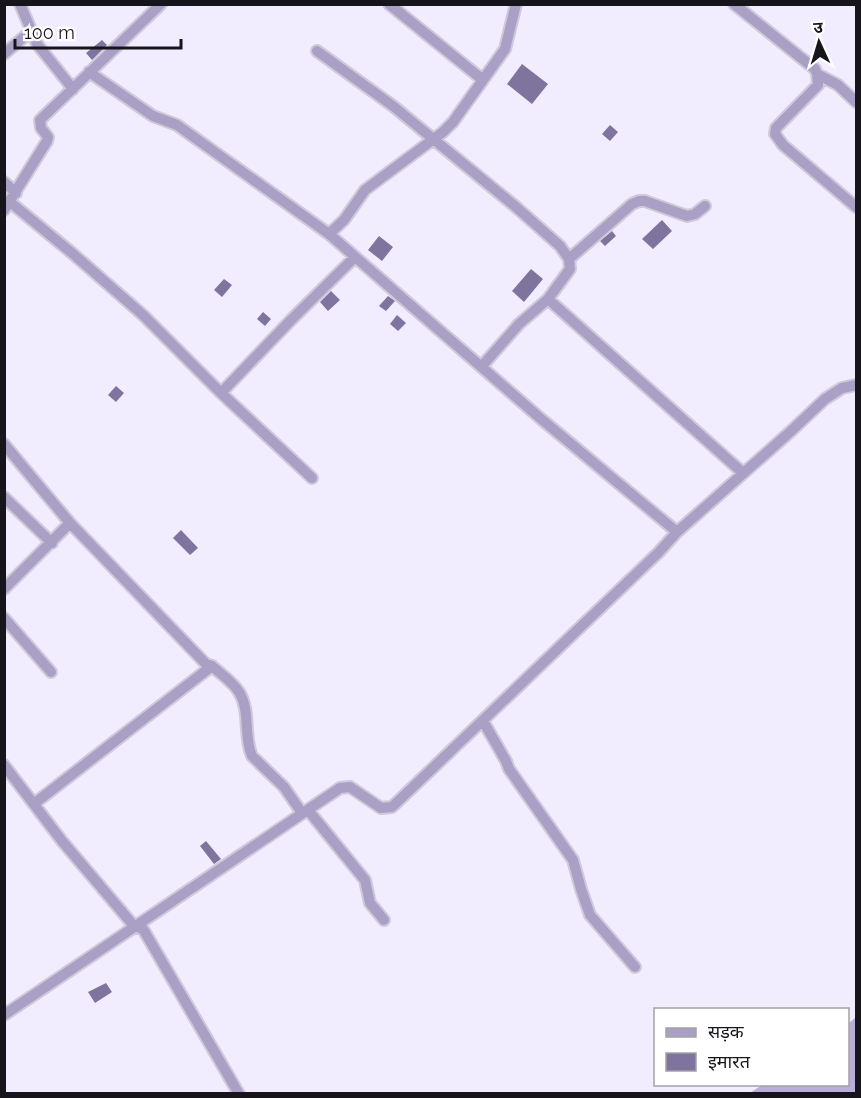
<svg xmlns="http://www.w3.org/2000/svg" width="861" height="1098" font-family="Raleway,'Noto Sans Devanagari',sans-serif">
  <rect width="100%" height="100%" fill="#f1edfe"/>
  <path fill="#b9add9" d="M856 1017V1093H750L762 1085 848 1084V1024Z"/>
  <path fill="#7f749d" d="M102 40 107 45 92 60 86 53Z
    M522 64 548 84 532 104 507 84Z
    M610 125 618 132 610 141 602 134Z
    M662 220 672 231 653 249 642 239Z
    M612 231 616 236 605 246 600 241Z
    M379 236 393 247 382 261 368 250Z
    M531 269 543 279 524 302 512 291Z
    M224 279 232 285 222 297 214 290Z
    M331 291 340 300 328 311 320 302Z
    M388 296 395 301 386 311 379 306Z
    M263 312 271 319 265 326 257 319Z
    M397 315 406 323 398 331 390 324Z
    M116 386 124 393 116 402 108 395Z
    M181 530 198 548 190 555 173 538Z
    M206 841 221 859 214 864 200 846Z
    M106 983 112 992 95 1003 88 992Z"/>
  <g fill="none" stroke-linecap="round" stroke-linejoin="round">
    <g stroke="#cecada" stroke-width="14">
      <path id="street" d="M20 4 37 44 73 89
        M389 4 483 80
        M734 4 815 69 817 74 818 85 776 128 775 134 783 145 856 207
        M317 51 393 106 516 207 560 246 569 259 570 269 548 299 519 324 482 366
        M4 54 31 31
        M89 72 153 116 177 125 329 234 540 418 677 532
        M817 74 838 85 856 102
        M4 182 16 193
        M10 202 72 253 143 315 221 393 312 478
        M4 210 47 141 48 137 41 128 40 120 161 4
        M329 234 344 220 365 190 443 132 453 122 505 49 516 4
        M569 259 632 204 639 201H645L687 216 695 214 705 206
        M548 299 743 473
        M221 393 291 320 355 257
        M4 444 70 523 4 589
        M4 497 52 543
        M70 523 206 664 212 666
        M4 618 51 672
        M483 721 506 761 509 769 573 860 581 889 590 915 635 967
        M4 765 62 841 134 926 143 929 239 1094
        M35 803 212 666C221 674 233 682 239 692 251 711 243 736 252 756L284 787 302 813
        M308 810 365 880 370 903 384 920
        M4 1015 340 788 350 787 381 808 392 807 659 552 677 532 790 432 825 399 842 388 856 385"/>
    </g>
    <use href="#street" stroke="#aaa0c6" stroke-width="10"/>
  </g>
  <rect width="861" height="1098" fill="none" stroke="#17151c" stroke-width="12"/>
  <rect x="654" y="1008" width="195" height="78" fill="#ffffff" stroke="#a2a1a4" stroke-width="1.5"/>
  <rect x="666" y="1028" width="30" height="9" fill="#aaa0c6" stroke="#a2a1a4" stroke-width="1.5"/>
  <text x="708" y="1038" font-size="18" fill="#17151c">सड़क</text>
  <rect x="666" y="1053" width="30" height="18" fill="#7f749d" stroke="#a2a1a4" stroke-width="1.5"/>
  <text x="708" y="1068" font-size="18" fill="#17151c">इमारत</text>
  <g transform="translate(819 42) rotate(356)" stroke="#ffffff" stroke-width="4.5" paint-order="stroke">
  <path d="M0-4.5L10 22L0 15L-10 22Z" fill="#17151c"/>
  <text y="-9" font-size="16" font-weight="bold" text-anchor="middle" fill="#17151c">उ</text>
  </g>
  <path d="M15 39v9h166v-9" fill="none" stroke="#17151c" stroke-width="3"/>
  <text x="24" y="39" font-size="18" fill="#17151c" stroke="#ffffff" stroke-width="4.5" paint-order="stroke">100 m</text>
</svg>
